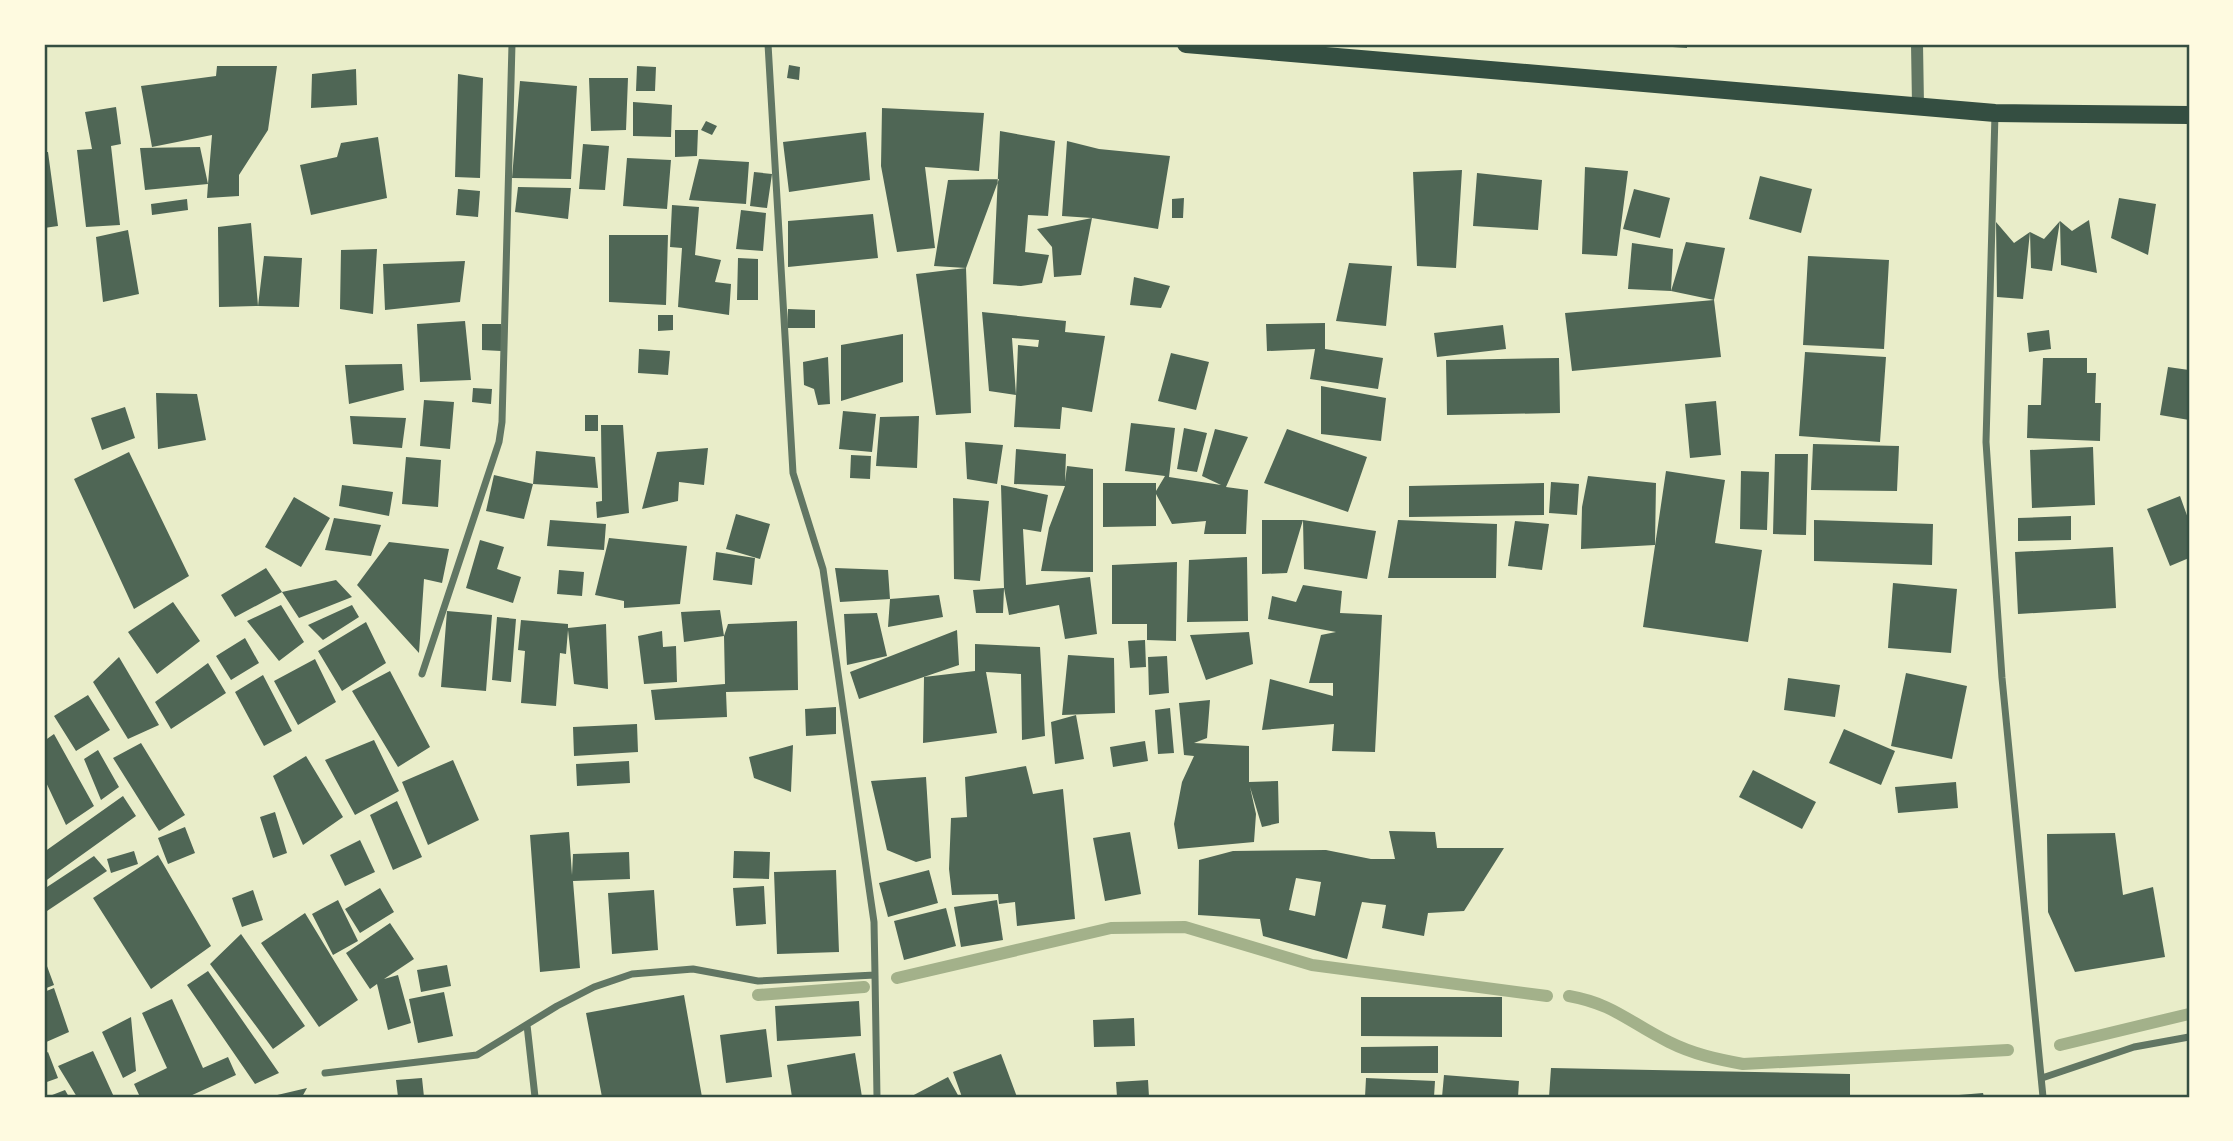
<svg xmlns="http://www.w3.org/2000/svg" width="2233" height="1141" font-family="'Source Sans 3',sans-serif">
  <rect width="100%" height="100%" fill="#e9edc9"/>
  <g fill="none" stroke-linecap="round" stroke-linejoin="round">
    <path stroke="#a3b18a" stroke-width="12" d="M897 978 1111 928 1185 927 1312 965 1547 996
      M758 995 864 987
      M1569 996C1614 1004 1630 1023 1669 1042 1693 1054 1716 1059 1743 1064L2008 1050
      M2060 1045 2189 1014"/>
  </g>
  <path fill="#4f6655" fill-rule="evenodd" d="M1658 44H1687V48L1658 46Z
    M789 65 800 67 799 80 787 78Z
    M217 66H277L268 130 239 175V196L207 198 208 184 145 190 140 148 200 147 208 184 212 135 152 147 141 86 216 76Z
    M637 66 656 67 655 91H636Z
    M356 69 357 105 311 108 312 74Z
    M458 74 483 78 480 178 455 177Z
    M589 78H628L626 130 591 131Z
    M520 81 577 86 571 179 512 178Z
    M633 102 672 105 671 137 633 136Z
    M116 107 121 144 111 146 120 225 86 227 77 150 92 149 85 112Z
    M882 108 984 113 979 171 925 167 935 248 897 252 881 166Z
    M706 121 717 126 712 135 701 130Z
    M675 130H698L697 156 675 157Z
    M1000 131 1055 141 1048 216 1028 215 1025 252 1049 255 1042 283 1021 286 993 284Z
    M866 132 870 180 789 192 783 142Z
    M378 137 387 198 311 215 300 165 337 157 341 143Z
    M1067 141 1099 149 1170 156 1158 229 1092 218 1081 275 1054 277 1052 247 1037 229 1092 218 1062 216Z
    M583 144 609 146 605 190 579 189Z
    M44 152H48L58 226 44 228Z
    M627 158 671 160 667 209 623 206Z
    M699 159 749 162 746 204 689 200Z
    M1585 167 1628 171 1617 256 1582 254Z
    M1462 170 1456 268 1417 266 1413 172Z
    M754 172 772 174 767 208 750 206Z
    M1477 173 1542 180 1538 230 1473 226Z
    M1760 176 1812 189 1801 233 1749 219Z
    M999 179 966 268 934 266 948 180Z
    M518 187 571 188 568 219 515 212Z
    M458 189 480 191 478 217 456 215Z
    M1634 189 1670 198 1660 238 1623 229Z
    M1184 198 1183 218H1172V199Z
    M2119 198 2156 204 2148 255 2111 238Z
    M187 199 188 210 152 215 151 204Z
    M672 205 699 207 695 255 721 260 715 282 731 284 729 315 678 307 682 248 670 247Z
    M741 210 766 213 763 251 736 249Z
    M873 214 878 258 788 267V221Z
    M2089 220 2097 273 2061 265 2060 221 2072 231Z
    M2060 221 2052 271 2031 268 2030 232 2023 299 1997 297 1996 222 2014 243 2030 232 2044 239Z
    M251 223 258 306 219 307 218 227Z
    M128 230 139 294 103 302 96 237Z
    M609 235H668L666 305 609 302Z
    M1686 242 1725 248 1714 300 1671 291 1628 289 1632 243 1673 249 1671 291Z
    M377 249 373 314 340 309 341 250Z
    M264 256 302 258 299 307 258 306Z
    M1808 256 1889 260 1884 349 1803 345Z
    M738 258 758 259V300H737Z
    M465 261 460 302 385 310 383 264Z
    M1349 263 1392 266 1386 326 1336 321Z
    M966 268 971 413 936 415 916 274Z
    M1134 277 1170 286 1161 308 1130 305Z
    M1714 300 1721 357 1572 371 1565 313Z
    M788 309 815 310V328H787Z
    M982 312 1066 321 1065 332 1105 336 1092 412 1062 407 1060 429 1014 427 1016 395 989 391ZM1012 338 1039 340 1038 347 1018 345 1016 395Z
    M658 315H673V330L658 331Z
    M465 321 471 380 420 382 417 324Z
    M1325 323V349L1383 358 1378 389 1310 379 1315 349 1267 351 1266 324Z
    M482 324H501V351L482 350Z
    M1503 325 1506 349 1437 357 1434 333Z
    M2049 330 2051 349 2029 352 2027 333Z
    M903 334V382L841 401V345Z
    M639 349 670 351 668 375 638 373Z
    M1805 352 1886 357 1880 442 1799 436Z
    M1171 353 1209 362 1196 410 1158 401Z
    M828 357 830 404 818 405 814 389 804 385 803 362Z
    M1559 358 1560 413 1447 415 1446 360Z
    M2043 358H2087V373H2096L2095 403H2101L2100 441 2027 438 2028 405H2041Z
    M402 364 404 390 349 404 345 365Z
    M2168 367 2189 370V420L2160 415Z
    M1321 386 1386 398 1381 441 1321 434Z
    M473 388 492 389 491 404 472 402Z
    M156 393 197 394 206 440 158 449Z
    M424 400 454 402 450 449 420 446Z
    M1716 401 1721 455 1690 458 1685 404Z
    M125 407 135 438 102 450 91 418Z
    M843 411 876 414 872 452 839 449Z
    M585 415H598V431H585Z
    M350 416 406 418 402 448 353 444Z
    M919 416 917 468 876 466 880 417Z
    M1131 423 1175 428 1169 477 1221 485 1202 476 1215 429 1248 437 1226 487 1248 490 1246 534H1204L1206 521 1172 524 1156 494V526L1103 527V483H1156V491L1165 476 1125 471Z
    M601 425H623L629 513 597 518 596 502 602 501Z
    M1184 428 1207 433 1197 472 1177 469Z
    M1287 429 1367 457 1348 512 1264 483Z
    M965 442 1003 445 997 484 967 479Z
    M1813 444 1899 446 1897 491 1811 490Z
    M2093 447 2095 505 2032 508 2030 450Z
    M708 448 704 485 679 482 678 501 642 509 657 452Z
    M1016 449 1066 454 1065 482 1067 466 1093 469V572L1041 571 1049 528 1065 486 1014 484Z
    M536 451 595 457 598 488 533 484Z
    M129 452 189 576 134 609 74 479Z
    M1775 454H1808L1806 535 1773 534Z
    M851 455 871 456 870 479 850 478Z
    M406 457 441 460 438 507 402 504Z
    M1666 471 1725 480 1715 543 1762 550 1748 642 1643 627Z
    M1741 471 1769 472 1767 530 1740 529Z
    M494 475 533 484 524 519 486 511Z
    M1588 476 1656 483 1655 545 1581 549 1582 507Z
    M1551 482 1579 484 1577 515 1549 513Z
    M1544 483V515L1409 517V486Z
    M342 485 393 492 389 516 339 506Z
    M1001 485 1048 495 1041 532 1023 529 1026 585 1090 577 1097 634 1065 639 1059 605 1009 615 1004 588Z
    M2180 496 2189 521V558L2170 566 2147 509Z
    M294 497 330 518 301 567 265 547Z
    M953 498 989 501 980 581 954 579Z
    M736 514 770 524 760 559 726 549Z
    M2071 516V540L2018 541V518Z
    M334 518 381 525 371 556 325 550Z
    M550 520 606 524 604 550 547 546Z
    M1262 520H1303L1376 531 1367 579 1304 569 1303 520 1287 573 1262 574Z
    M1398 520 1497 524 1496 578H1388Z
    M1814 520 1933 524 1932 565 1814 561Z
    M1515 521 1549 524 1542 570 1508 566Z
    M609 538 687 546 680 604 624 608V601L595 595Z
    M480 540 504 547 497 569 521 577 513 603 466 588Z
    M389 542 449 549 442 583 424 579 419 653 357 585Z
    M2113 547 2116 608 2018 614 2015 552Z
    M716 552 755 558 752 585 713 580Z
    M1247 557 1248 621 1187 622 1189 560Z
    M1177 562 1176 641 1147 640V624H1112V565Z
    M266 568 282 592 235 617 221 595Z
    M835 568 888 570 890 599 840 602Z
    M559 570 584 572 582 596 557 594Z
    M336 580 352 597 299 618 282 592Z
    M1893 583 1957 589 1951 653 1888 648Z
    M1303 585 1342 591 1340 613 1382 615 1375 752 1332 751 1334 724 1262 730 1270 679 1333 696V683H1309L1321 635 1336 632 1268 619 1272 596 1296 602Z
    M1004 588 1003 613H976L973 590Z
    M939 595 943 617 888 627 890 599Z
    M173 602 200 641 157 674 128 632Z
    M281 605 304 642 279 661 247 621Z
    M352 605 359 617 323 640 308 625Z
    M720 610 724 636 728 624 797 621 798 690 726 692 727 717 655 720 651 690 725 684 724 636 684 642 681 612Z
    M447 611 492 615 486 691 441 687Z
    M877 613 887 656 847 665 844 614Z
    M497 617 516 619 511 682 492 680Z
    M521 620 568 624V628L606 624 608 689 574 684 568 630 566 654 560 653 556 706 521 703 525 651 518 650Z
    M366 622 386 663 342 691 318 651Z
    M957 630 959 665 859 699 850 672Z
    M662 631 663 647 676 646 677 682 644 684 638 636Z
    M1249 632 1253 664 1206 680 1190 635Z
    M245 638 259 663 231 680 216 656Z
    M1145 640 1146 667 1130 668 1128 641Z
    M975 644 1040 647 1045 736 1022 740 1021 674 986 672 997 733 923 743 924 677 975 671Z
    M1068 655 1114 658 1115 713 1062 715Z
    M1167 656 1169 693 1149 695 1148 657Z
    M119 657 159 725 128 739 93 682Z
    M315 659 336 702 298 725 274 681Z
    M208 663 226 693 171 729 155 702Z
    M390 671 430 747 398 767 352 691Z
    M1906 673 1967 686 1952 759 1891 746Z
    M263 675 292 731 264 746 235 692Z
    M1788 678 1840 685 1835 717 1784 710Z
    M88 695 110 730 76 751 54 716Z
    M1210 700 1207 738 1194 743 1249 746V782L1278 781 1279 823 1262 827 1250 787 1256 814 1254 842 1178 849 1174 824 1182 782 1194 756 1184 755 1179 703Z
    M836 707V734L806 736 805 709Z
    M1170 708 1174 753 1158 754 1155 710Z
    M1076 715 1084 759 1055 764 1051 722Z
    M637 724 638 752 574 756 573 727Z
    M1844 729 1895 751 1881 785 1829 763Z
    M54 734 94 806 66 825 44 778V741Z
    M374 740 399 791 355 815 325 760Z
    M1145 741 1148 761 1113 767 1110 747Z
    M141 743 185 815 159 831 113 758Z
    M793 745 791 792 754 778 749 757Z
    M98 750 119 787 101 800 84 759Z
    M306 756 343 817 303 845 273 776Z
    M453 760 479 820 428 845 402 782Z
    M629 761 630 783 577 786 576 764Z
    M1026 766 1033 794 1063 789 1075 919 1017 926 1015 902 999 904 998 894 952 895 949 869 951 818 967 817 965 777Z
    M1753 770 1816 802 1802 829 1739 797Z
    M926 777 931 858 916 862 887 850 871 781Z
    M1956 782 1958 808 1898 813 1895 787Z
    M123 796 136 816 44 882V852Z
    M397 801 422 857 393 870 370 815Z
    M275 812 287 853 273 858 260 817Z
    M185 827 195 853 168 864 158 838Z
    M1389 831 1435 832 1437 848H1504L1464 911 1428 913 1424 936 1382 928 1386 905 1362 902 1347 959 1263 936 1260 919 1198 915 1199 860 1233 851 1326 850 1371 859H1395ZM1296 878 1321 882 1315 916 1289 910Z
    M569 832 572 875 573 854 629 852 630 879 573 881 580 968 540 972 530 835Z
    M1130 832 1141 894 1105 901 1093 838Z
    M2115 833 2123 895 2153 887 2165 957 2075 972 2048 912 2047 834Z
    M360 840 375 872 345 886 330 855Z
    M134 851 138 864 111 873 107 859Z
    M734 851 770 852 769 879 733 878Z
    M158 855 211 946 151 989 93 898Z
    M94 856 107 871 44 913V889Z
    M836 870 839 952 777 954 774 872Z
    M929 870 938 903 888 917 879 883Z
    M764 886 766 924 736 926 733 888Z
    M380 888 394 912 360 933 345 909Z
    M253 890 263 920 242 927 232 898Z
    M654 890 658 950 612 954 608 893Z
    M338 900 358 941 333 955 312 914Z
    M997 900 1003 940 961 947 954 907Z
    M946 908 956 946 904 960 894 921Z
    M305 913 358 1000 319 1027 261 943Z
    M390 923 414 959 384 979 398 975 411 1023 388 1030 377 984 370 989 346 953Z
    M241 934 305 1026 273 1049 210 964Z
    M44 958 54 985 44 989Z
    M447 965 451 986 421 992 417 970Z
    M208 971 279 1073 255 1084 187 985Z
    M54 988 69 1032 44 1043V992Z
    M444 992 453 1036 418 1043 409 999Z
    M684 995 702 1097H602L586 1013Z
    M1361 997H1502V1037L1361 1036Z
    M172 999 203 1068 228 1057 236 1075 188 1097H140L134 1084 167 1068 142 1013Z
    M859 1001 861 1036 777 1041 775 1006Z
    M131 1017 136 1071 123 1078 102 1032Z
    M1134 1018 1135 1046 1094 1047 1093 1020Z
    M766 1029 772 1077 726 1083 720 1035Z
    M1438 1046V1073H1361V1047Z
    M93 1051 114 1097H77L58 1066Z
    M48 1052 58 1078 44 1083V1054Z
    M855 1053 862 1097H792L787 1065Z
    M1001 1054 1017 1097H962L953 1072Z
    M1551 1068 1850 1074V1097H1549Z
    M1444 1075 1519 1081 1518 1097H1442Z
    M948 1077 959 1097H910Z
    M422 1078 424 1097H398L396 1080Z
    M1366 1078 1435 1081 1434 1097H1365Z
    M1148 1080 1149 1097H1117L1116 1082Z
    M307 1088 302 1097H273V1096Z
    M65 1090 69 1097H47Z
    M1983 1093 1984 1097H1959V1095Z"/>
  <g fill="none" stroke-linecap="round" stroke-linejoin="round">
    <path stroke="#617663" stroke-width="7" d="M1995 114 1986 442 2002 678 2043 1097
      M422 674 499 442 502 422 512 44
      M875 975 877 1097
      M527 1025 535 1097
      M325 1073 477 1055 557 1006 594 987 632 974 693 969 758 981 875 975 874 922 823 569 793 473 768 44
      M2042 1078 2134 1047 2189 1037"/>
    <path stroke="#617663" stroke-width="12" d="M1917 44 1918 105"/>
    <path stroke="#344e41" stroke-width="18" d="M1186 44 1995 113 2189 115"/>
  </g>
  <rect width="2233" height="1141" fill="none" stroke="#fefae0" stroke-width="91"/>
  <rect x="46" y="46" width="2142" height="1050" fill="none" stroke="#344e41" stroke-width="2.5"/>
</svg>
